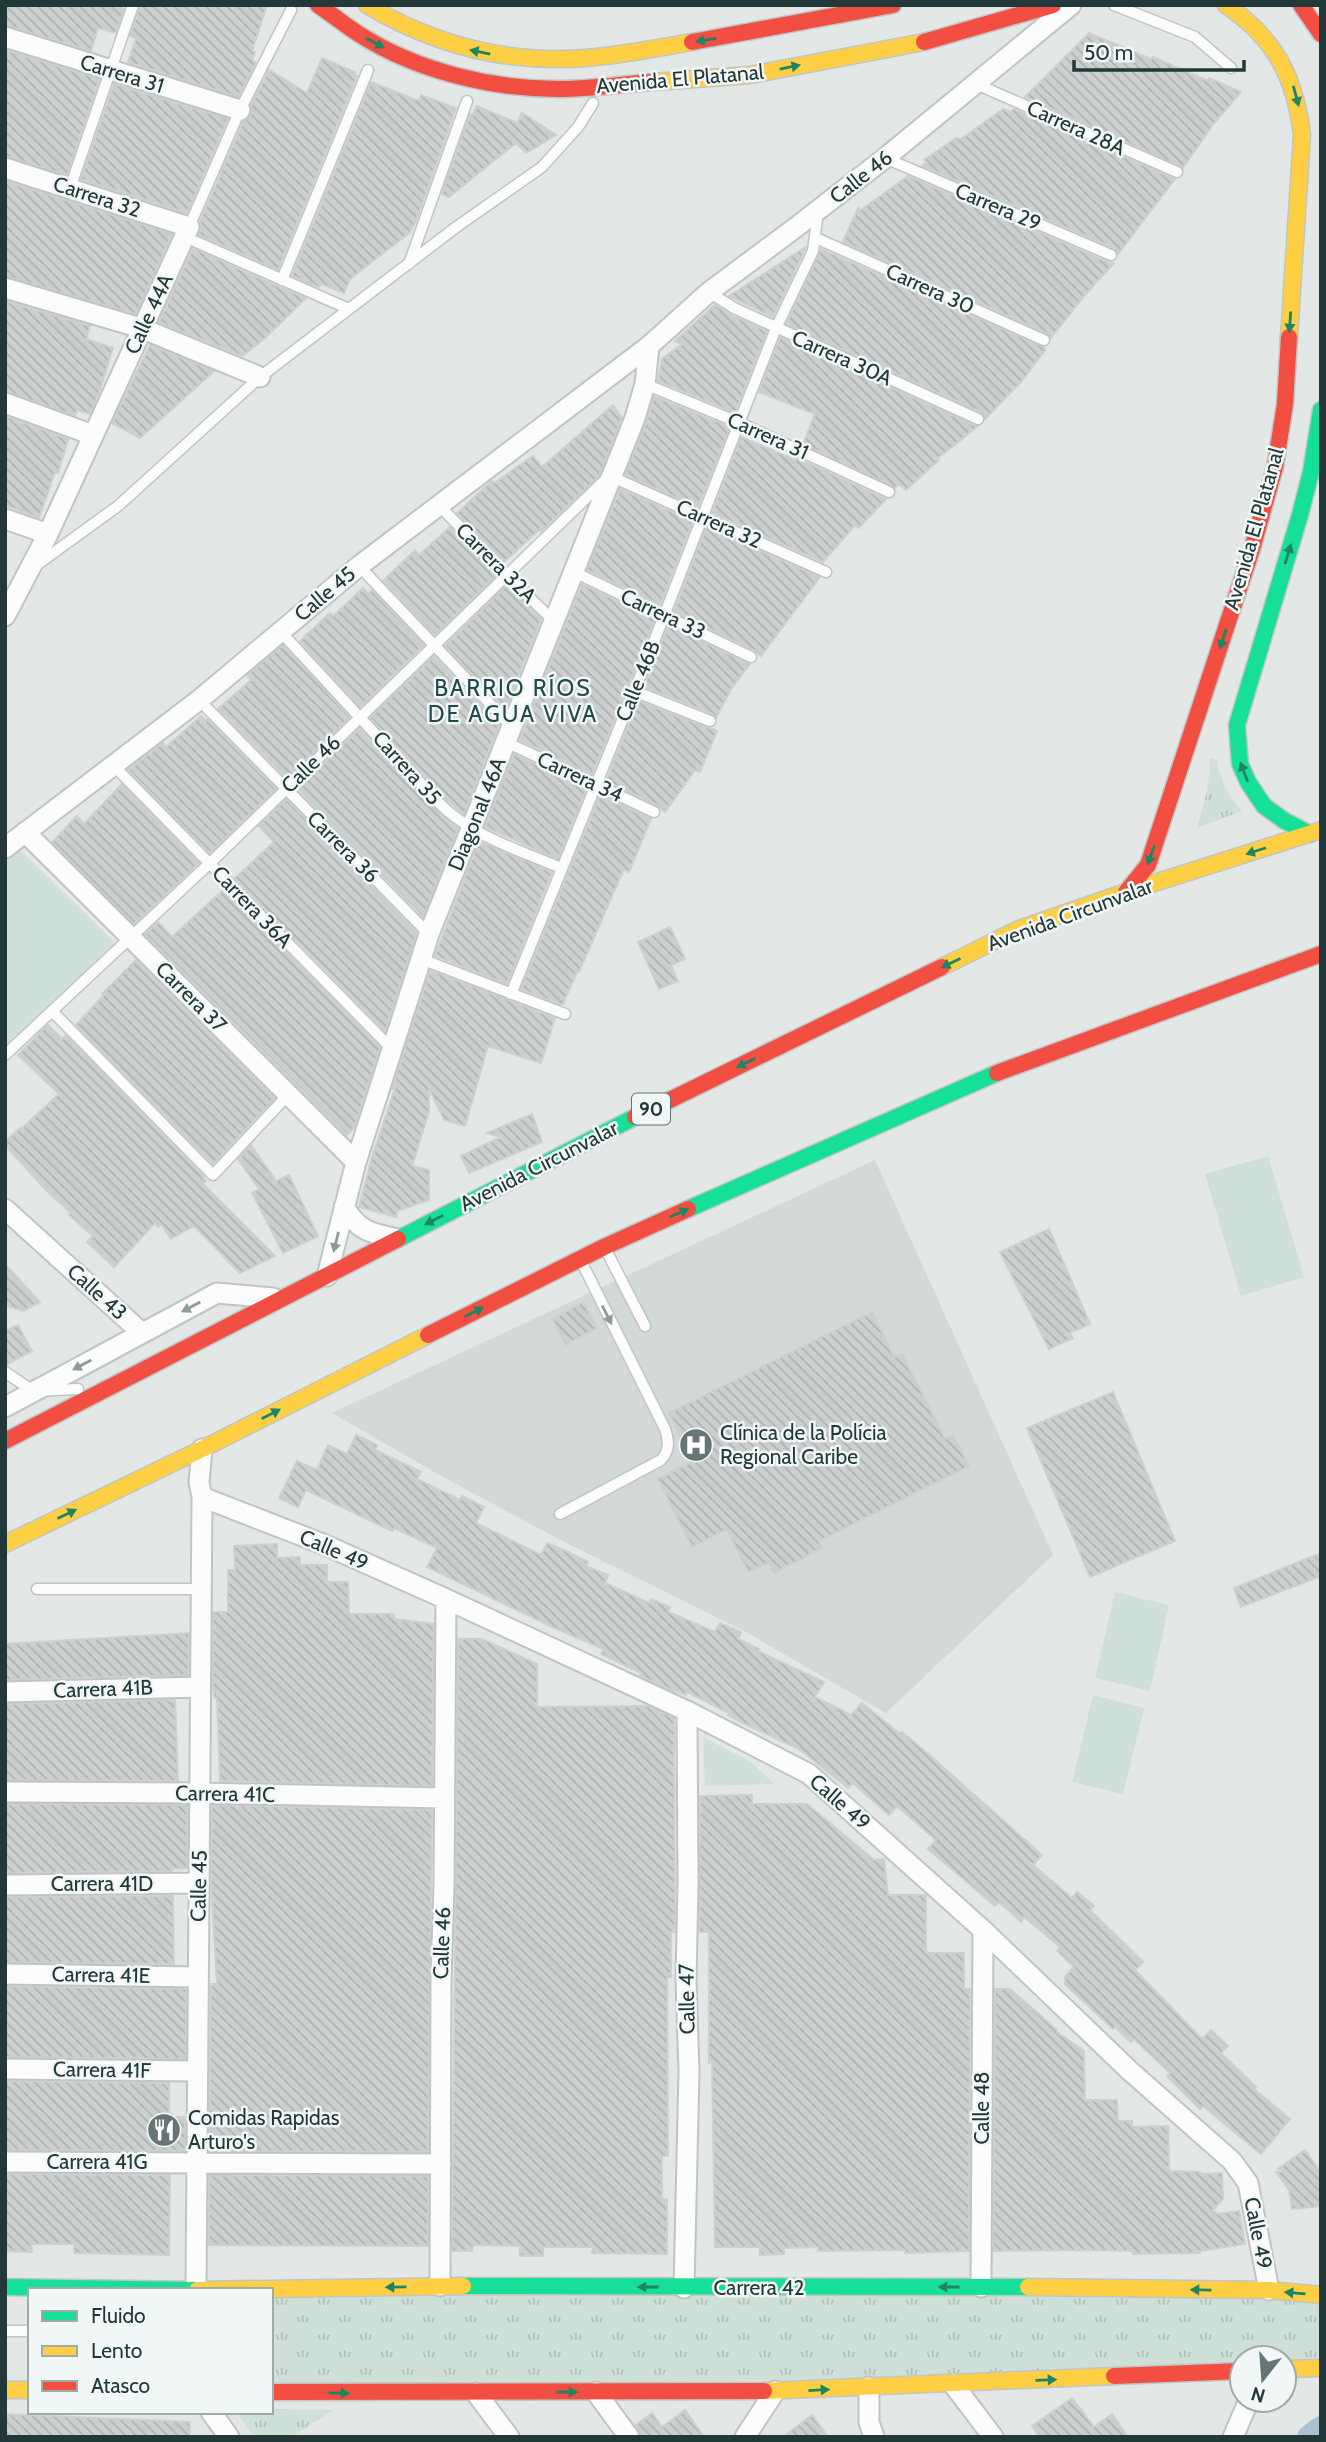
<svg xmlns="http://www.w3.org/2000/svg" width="1326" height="2442" font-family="Cabin,sans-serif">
  <defs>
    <pattern id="grass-tufts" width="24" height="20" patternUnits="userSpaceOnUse" patternTransform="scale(1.75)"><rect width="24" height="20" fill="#cee0d8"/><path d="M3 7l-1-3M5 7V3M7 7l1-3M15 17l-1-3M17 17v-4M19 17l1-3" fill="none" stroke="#b1c1ba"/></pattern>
    <pattern id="building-back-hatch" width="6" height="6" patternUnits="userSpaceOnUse" patternTransform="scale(1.75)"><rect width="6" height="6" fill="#cbcfce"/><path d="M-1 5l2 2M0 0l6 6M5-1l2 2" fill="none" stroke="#aeb2b2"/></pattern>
  </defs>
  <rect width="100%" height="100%" fill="#e3e8e7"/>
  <path fill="#d2d9d8" d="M875 1160 1053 1555 886 1713 744 1631 566 1543 443 1477 332 1413Z"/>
  <path fill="url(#grass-tufts)" d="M1211 759 1217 760C1219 781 1229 795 1242 811L1197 828 1207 791Z
    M271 2290 1321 2296V2366L1284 2358H1242V2371L271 2390Z
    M271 2409 333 2410 291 2437H254L237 2412H271Z"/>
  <path fill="#cee0d8" d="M19 849 115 943 5 1049V862Z
    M1268 1156 1304 1277 1241 1296 1205 1174Z
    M1115 1592 1169 1605 1150 1691 1095 1678Z
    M1093 1695 1144 1708 1123 1794 1072 1782Z
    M703 1737 751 1762 774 1784 705 1786Z"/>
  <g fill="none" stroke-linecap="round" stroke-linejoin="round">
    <path stroke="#a8c2d3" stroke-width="24" d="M1309 2437 1321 2428"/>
  </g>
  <path fill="url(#building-back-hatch)" stroke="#ccd1d0" stroke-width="2" d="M5 5H111L124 9 116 33 98 28 91 51 5 25Z
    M140 5H267L252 51 255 52 252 60 256 63 238 97 128 62 136 38 130 36Z
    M1089 33 1151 59 1153 57 1208 81 1209 78 1241 92 1214 123 1183 168 1025 97Z
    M5 50 100 79 67 175 5 156Z
    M322 58 355 72 354 75 357 76 278 270 199 235 201 226 200 221 243 122 251 114V105L269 70 307 93Z
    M371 82 419 101 421 95 456 108 416 221 409 233 350 279 344 293 322 284 318 287 292 276Z
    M114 84 228 119 187 213 81 179Z
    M477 106 517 123 522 113 556 135 526 153 516 143 449 197 442 194 470 114 473 115Z
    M1003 109 1011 112 1014 109 1175 179 1118 254 1114 248 922 166 927 162 924 160 956 138 961 139Z
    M908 176 1108 262 1114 263 1084 296 1051 338 1047 333 843 242 858 208 861 210Z
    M5 181 172 234 136 314 5 276Z
    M806 247 773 317 729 296Z
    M193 248 279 287 306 298 263 340 242 356 159 322Z
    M821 249 1044 347 1045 350 1021 382 985 419 981 412 786 324Z
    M5 301 90 326 86 339 113 348 99 393 90 414 77 410 75 416 5 391Z
    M715 305 731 315 767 331 735 413 658 381 662 359 682 344 675 341Z
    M780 337 975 426H978L937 459 939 460 906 490 899 484 895 488 803 444 815 414 759 392Z
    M150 345 214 371 140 438 112 423Z
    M654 396 730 427 698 507 625 475 646 423Z
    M613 405 622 418 599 476 552 521 541 531 540 529 504 562 457 513 492 481 494 483 533 456 542 467Z
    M5 416 68 439 58 473 55 472 39 518 5 505Z
    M741 437 796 460 797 458 886 499 859 528 855 525 823 562 712 513Z
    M620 489 693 521 660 605 587 570Z
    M450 527 495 576 435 635 383 581 415 550 419 555Z
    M706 527 820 577 761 656 754 650 674 612Z
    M582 584 655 619 592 775 520 740Z
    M506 586 541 619 505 709 445 646Z
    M363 588 368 594 372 590 424 645 360 707 300 641 330 613 333 616Z
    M668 625 750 664 731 689 716 718 713 714 644 687Z
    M283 645 350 717 287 778 218 709 251 680 247 675Z
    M434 656 499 725 464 814 443 797 370 718Z
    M638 701 717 731 700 772 695 770 665 812 657 805 606 781Z
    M201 716 206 721 207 719 276 789 210 853 128 770 163 743 166 747Z
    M360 728 433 807 458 828 423 917 297 789Z
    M514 754 587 788 558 859 485 827Z
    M122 784 199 863 134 924 52 842 77 816 84 824Z
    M600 795 651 819 629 872 624 869 619 880 579 972H577L563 1004H559L521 989Z
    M286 799 417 932 385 1031 235 878 274 842 259 826Z
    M479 841 552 872 507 984 435 956Z
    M224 889 380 1047 354 1128 347 1135 145 934 158 922 172 937Z
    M670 927 685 959 671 965 678 981 659 989 638 942Z
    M136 960 275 1098 213 1164 76 1025 103 996 102 994Z
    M430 970 555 1018 541 1063 488 1046 465 1126 444 1120 429 1088V1111L412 1166 429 1170V1200L397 1211 396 1217 359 1207 371 1161 396 1085 392 1089Z
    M48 1025 62 1039 66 1035 204 1177 203 1178 206 1181 203 1184 275 1256 240 1273 194 1226 171 1239 161 1224 158 1227 155 1223 114 1267 87 1242 93 1236 69 1215 71 1213 46 1190 5 1145V1142L20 1128 21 1129 59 1094 18 1055Z
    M532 1114 542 1142 469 1173 461 1156 501 1137 487 1133Z
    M251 1145 276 1181 289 1175 318 1236 283 1253 252 1193 259 1189 238 1159Z
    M1049 1229 1090 1324 1070 1333 1073 1338 1049 1349 1000 1252Z
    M5 1264 40 1302 23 1311 5 1305Z
    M583 1302 597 1328 566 1345 552 1319Z
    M872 1312 894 1357 902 1354 945 1439 953 1435 969 1466 819 1541 822 1548 774 1573 768 1563 748 1572 727 1529 692 1547 658 1479 693 1461 669 1413Z
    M18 1325 32 1351 5 1365V1331Z
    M1113 1392 1175 1541 1090 1577 1027 1428Z
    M356 1435 377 1445 375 1450 421 1472 417 1479 460 1500 462 1496 484 1507 476 1523 541 1555 547 1543 566 1551 588 1562 586 1566 608 1575 605 1583 649 1603 651 1599 670 1607 668 1612 715 1632 720 1623 741 1632 738 1639 759 1649 758 1651 824 1682 815 1697 851 1715 862 1703 900 1734 902 1732 926 1752 1042 1855 1033 1865 1072 1898 1077 1892 1094 1906 1090 1910 1143 1962 1135 1970 1202 2039 1211 2030 1228 2046 1221 2053 1256 2087 1254 2089 1290 2119 1261 2154 1203 2106 1200 2109 1167 2076 1170 2073 1134 2039 1131 2042 1115 2027 1113 2029 1065 1984V1977L1074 1967 1057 1951 1060 1947 1024 1917 1021 1922 999 1902 995 1906 928 1849 936 1840 897 1806 889 1815 853 1783 848 1788 799 1749 749 1726 728 1715 729 1713 687 1692 686 1695 674 1691 640 1676 641 1673 601 1654 603 1649 557 1629 427 1567 437 1548 394 1528 392 1531 306 1490 298 1507 279 1498 297 1461 317 1470 328 1445 347 1454Z
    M277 1544V1558L300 1557V1565H327V1582H348L349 1614H394V1619L434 1624 432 1786 220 1781 217 1698H214L213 1686V1612H228V1570H235L234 1546Z
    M1321 1553V1576L1241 1607 1234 1588Z
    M189 1633 188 1675 5 1680V1644Z
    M458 1639H482L537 1664V1707L648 1706 674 1718 675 1932H671V1977H667L668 2156H662V2199H667V2254L592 2253 593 2247H543V2256H520V2246L473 2245 472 2251H452Z
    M175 1700 178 1781 5 1780V1704Z
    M752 1795V1804H807L874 1860 884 1859 888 1895H926V1953H964V1989H970L969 2251 905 2253V2250L818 2251V2247L784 2248V2254L760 2255V2247H715L712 2062 709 2063V1932H699L700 1796Z
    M5 1804 187 1805V1868L172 1869V1871L5 1873Z
    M212 1805 432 1810 428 2152 209 2151 211 1984H217L211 1879Z
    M173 1896 174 1964 5 1962V1897Z
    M5 1986 186 1989V2059L5 2057Z
    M995 1989H1010L1057 2030V2032L1084 2051 1085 2100H1117L1118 2121H1132V2127L1168 2126 1169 2171 1200 2172V2174L1222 2173 1223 2199 1213 2210 1217 2214 1239 2211 1245 2244 1200 2251V2253L1133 2254V2251L1085 2250 993 2251Z
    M5 2081 169 2083V2114H172V2117H185V2151L5 2150Z
    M1305 2150 1321 2173V2206L1292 2209 1289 2190 1276 2172H1281L1278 2169Z
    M5 2174 170 2175 169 2255 74 2253V2244H31L32 2252 5 2251Z
    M209 2175 428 2176V2246L209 2245Z
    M1072 2398 1094 2427 1112 2414 1128 2437H1040L1032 2426Z
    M685 2410 704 2437H641L636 2425 652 2413 662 2427Z
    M5 2414 190 2422V2437H5Z
    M812 2415 828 2437H783Z"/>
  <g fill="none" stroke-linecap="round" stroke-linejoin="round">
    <g stroke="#c0c5c4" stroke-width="13">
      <path id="lane" d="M1114 5 1195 37 1231 68
        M976 84 1177 172
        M885 158 1111 255
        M70 188 133 5
        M189 227 240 110 291 10
        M185 237 349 309
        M816 238 1044 340
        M409 264 467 101
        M282 280 368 70
        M709 292 734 308 978 419
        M645 384 740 423 889 492
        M612 477 826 572
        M439 505 506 575 554 621
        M38 564 118 506 260 377 455 228 542 167 578 127 593 103
        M359 566 512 727
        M574 572 751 657
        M280 631 438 802C471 836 519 850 561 868
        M634 691 710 721
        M199 700 429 934
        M506 742 654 812
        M113 765 392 1049
        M421 959 565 1014
        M511 994 646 662 776 328 813 251 818 211
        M52 1011 213 1175 288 1095
        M5 1055 210 863 606 479
        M607 1252 645 1326
        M5 1372 33 1391 78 1389
        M560 1514 661 1460C670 1450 669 1441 665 1429L582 1263
        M37 1589H201
        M5 2331H30"/>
    </g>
    <g stroke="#c0c5c4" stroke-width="23">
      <path id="street" d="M5 37 240 110
        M5 168 189 227 48 534 5 616
        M5 288 141 328 260 377
        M5 403 93 435
        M5 519 48 534
        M25 832 356 1162
        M5 848 199 700 359 566 649 346 709 292 795 228 885 158 1071 5
        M344 1207C358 1230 369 1233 394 1238
        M5 1209 142 1333
        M327 1276 356 1162 429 934 635 418 645 384 649 346
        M5 1407 217 1293 273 1298
        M202 1497 323 1544 446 1599 687 1711 809 1774 983 1930 1130 2071 1232 2161 1248 2183 1269 2290
        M5 1692 200 1687
        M5 1792 200 1793 444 1798
        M5 1885 199 1883
        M5 1974 197 1977
        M5 2069 198 2071
        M5 2162 441 2164
        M440 2286 441 1978 444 1885 446 1599
        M981 2287 983 1930
        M684 2288 689 2071 686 1981 688 1884 687 1711
        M196 2290 202 1497 199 1482 202 1449
        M953 2384 993 2437
        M869 2387V2422L874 2437
        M596 2392 629 2437
        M476 2393 509 2437
        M211 2412 229 2437
        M745 2437 775 2391
        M1233 2437 1249 2400"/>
    </g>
    <g stroke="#c0c6c5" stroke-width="19">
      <path id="fast" d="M1310 834 1285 821 1264 806 1248 782 1240 764 1237 725 1300 515 1311 472 1321 410
        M688 1209 997 1073
        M398 1239 635 1117
        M463 2286 1028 2287
        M5 2287 195 2290"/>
    </g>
    <g stroke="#c0c6c5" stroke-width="19">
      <path id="slow" d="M367 5C434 45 508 64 586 58 622 55 657 48 692 42
        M1226 5C1275 38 1295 77 1302 135L1289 337
        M654 82 750 75 924 42
        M942 967 1019 929 1126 892 1321 830
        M5 1544 202 1449 428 1335
        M1028 2287 1269 2290 1321 2295
        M197 2290 463 2286
        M1284 2369 1321 2368
        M5 2390H30
        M764 2391 1114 2376"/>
    </g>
    <g stroke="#c0c6c5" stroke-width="19">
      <path id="jam" d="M318 5C333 15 347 27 362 36 418 71 492 89 558 89 590 89 622 84 654 82
        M1301 5 1321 34
        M692 42 893 5
        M924 42 1053 5
        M1126 892 1148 865 1252 549 1275 467 1285 404 1289 337
        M997 1073 1321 954
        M635 1117 942 967
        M428 1335 604 1247 688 1209
        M5 1441 398 1239
        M1114 2376 1242 2371
        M271 2392 764 2391"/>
    </g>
    <use href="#lane" stroke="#fbfcfb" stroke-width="10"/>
    <use href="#street" stroke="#fbfcfb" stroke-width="19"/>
    <use href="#fast" stroke="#16e098" stroke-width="16"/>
    <use href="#slow" stroke="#ffcf43" stroke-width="16"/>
    <use href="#jam" stroke="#f24e42" stroke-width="16"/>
  </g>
  <defs><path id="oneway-solid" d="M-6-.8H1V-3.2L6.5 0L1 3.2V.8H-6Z" transform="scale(1.75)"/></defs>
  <g fill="#1d8464">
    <use href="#oneway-solid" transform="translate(706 40) rotate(171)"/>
    <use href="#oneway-solid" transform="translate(375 43) rotate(28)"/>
    <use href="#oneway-solid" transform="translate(480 52) rotate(-168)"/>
    <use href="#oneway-solid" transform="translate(790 67) rotate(-11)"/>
    <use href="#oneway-solid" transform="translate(1296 96) rotate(75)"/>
    <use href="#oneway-solid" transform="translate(1290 322) rotate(94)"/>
    <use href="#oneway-solid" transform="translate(1288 554) rotate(-73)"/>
    <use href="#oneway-solid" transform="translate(1223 639) rotate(108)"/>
    <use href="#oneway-solid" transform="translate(1244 772) rotate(-111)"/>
    <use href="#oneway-solid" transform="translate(1256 851) rotate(162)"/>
    <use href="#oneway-solid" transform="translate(1151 855) rotate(110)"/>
    <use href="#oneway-solid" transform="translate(951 963) rotate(154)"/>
    <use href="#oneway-solid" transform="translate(746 1063) rotate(154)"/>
    <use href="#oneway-solid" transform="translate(679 1213) rotate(-24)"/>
    <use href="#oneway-solid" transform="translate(434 1220) rotate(153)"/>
    <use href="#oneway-solid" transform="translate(474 1312) rotate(-27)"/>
    <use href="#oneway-solid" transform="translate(271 1414) rotate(-27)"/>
    <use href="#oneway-solid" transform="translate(67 1514) rotate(-26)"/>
    <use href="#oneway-solid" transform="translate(396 2287) rotate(179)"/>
    <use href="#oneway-solid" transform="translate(648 2287) rotate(-180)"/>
    <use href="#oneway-solid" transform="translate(949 2287) rotate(180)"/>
    <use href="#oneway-solid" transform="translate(1201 2290) rotate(-179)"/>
    <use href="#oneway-solid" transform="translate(1295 2293) rotate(-175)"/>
    <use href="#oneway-solid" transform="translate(1046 2380) rotate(-2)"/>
    <use href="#oneway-solid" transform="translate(819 2390) rotate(-3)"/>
    <use href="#oneway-solid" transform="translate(567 2392)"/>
    <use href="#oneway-solid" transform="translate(339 2393) rotate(1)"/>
  </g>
  <g fill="#8f9a9a">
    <use href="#oneway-solid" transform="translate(336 1242) rotate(104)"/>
    <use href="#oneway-solid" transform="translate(191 1307) rotate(152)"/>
    <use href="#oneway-solid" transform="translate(607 1315) rotate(63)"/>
    <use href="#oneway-solid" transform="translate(82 1365) rotate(152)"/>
  </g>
  <defs>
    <g id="hospital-disc" transform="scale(1.75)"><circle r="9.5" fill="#667676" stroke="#f1f7f6"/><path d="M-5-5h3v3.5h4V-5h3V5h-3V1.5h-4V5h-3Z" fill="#fff"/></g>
    <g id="restaurant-disc" transform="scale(1.75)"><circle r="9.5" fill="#667676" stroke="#f1f7f6"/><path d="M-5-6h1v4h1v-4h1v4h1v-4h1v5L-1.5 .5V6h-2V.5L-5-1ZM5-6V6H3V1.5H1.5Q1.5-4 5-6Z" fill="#fff"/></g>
  </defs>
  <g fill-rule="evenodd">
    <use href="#hospital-disc" x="696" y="1445"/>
    <use href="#restaurant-disc" x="164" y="2130"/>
  </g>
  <g text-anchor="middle" stroke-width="5" stroke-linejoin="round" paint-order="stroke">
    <rect fill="#f1f7f6" stroke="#617272" stroke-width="2" x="632" y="1093.5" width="38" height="31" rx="5"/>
    <g font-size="19" font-weight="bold" fill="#233939">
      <text x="651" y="1116">90</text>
    </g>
    <g font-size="21" fill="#233939" stroke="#f1f7f6">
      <text transform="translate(122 74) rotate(17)" y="7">Carrera 31</text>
      <text transform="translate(680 79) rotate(-5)" y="7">Avenida El Platanal</text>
      <text transform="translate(1076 128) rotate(24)" y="7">Carrera 28A</text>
      <text transform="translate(861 177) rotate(-38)" y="7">Calle 46</text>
      <text transform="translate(97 197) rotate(18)" y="7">Carrera 32</text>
      <text transform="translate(998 207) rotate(23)" y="7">Carrera 29</text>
      <text transform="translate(930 289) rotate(24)" y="7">Carrera 30</text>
      <text transform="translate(149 314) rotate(-65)" y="7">Calle 44A</text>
      <text transform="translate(842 358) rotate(24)" y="7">Carrera 30A</text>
      <text transform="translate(768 436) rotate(24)" y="7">Carrera 31</text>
      <text transform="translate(719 524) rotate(24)" y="7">Carrera 32</text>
      <text transform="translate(1254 529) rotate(-74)" y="7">Avenida El Platanal</text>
      <text transform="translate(496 563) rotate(45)" y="7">Carrera 32A</text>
      <text transform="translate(325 594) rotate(-40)" y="7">Calle 45</text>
      <text transform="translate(663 614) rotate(25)" y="7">Carrera 33</text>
      <text transform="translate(638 681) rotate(-68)" y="7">Calle 46B</text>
      <text transform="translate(311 764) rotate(-44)" y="7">Calle 46</text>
      <text transform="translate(407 768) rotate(48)" y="7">Carrera 35</text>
      <text transform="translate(580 777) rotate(25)" y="7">Carrera 34</text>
      <text transform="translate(477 814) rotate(-68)" y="7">Diagonal 46A</text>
      <text transform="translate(343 847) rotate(45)" y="7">Carrera 36</text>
      <text transform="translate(252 907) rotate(46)" y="7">Carrera 36A</text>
      <text transform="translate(1070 915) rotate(-20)" y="7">Avenida Circunvalar</text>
      <text transform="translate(191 997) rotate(45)" y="7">Carrera 37</text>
      <text transform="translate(539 1166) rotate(-27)" y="7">Avenida Circunvalar</text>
      <text transform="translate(97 1292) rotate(42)" y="7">Calle 43</text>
      <text transform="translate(334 1550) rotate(23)" y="7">Calle 49</text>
      <text transform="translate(103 1689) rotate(-2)" y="7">Carrera 41B</text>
      <text transform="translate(225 1794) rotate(1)" y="7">Carrera 41C</text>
      <text transform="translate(840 1802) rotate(41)" y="7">Calle 49</text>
      <text x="102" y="1891">Carrera 41D</text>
      <text transform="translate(199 1886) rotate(-89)" y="7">Calle 45</text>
      <text transform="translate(442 1943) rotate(-88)" y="7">Calle 46</text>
      <text transform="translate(101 1975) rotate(1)" y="7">Carrera 41E</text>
      <text transform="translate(687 1999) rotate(-91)" y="7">Calle 47</text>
      <text transform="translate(102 2070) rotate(1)" y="7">Carrera 41F</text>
      <text transform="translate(982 2108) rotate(-90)" y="7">Calle 48</text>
      <text x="97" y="2169">Carrera 41G</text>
      <text transform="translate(1258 2233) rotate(79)" y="7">Calle 49</text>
      <text x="759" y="2295">Carrera 42</text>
    </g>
    <g font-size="21" fill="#233939" stroke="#f1f7f6" text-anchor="start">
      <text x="720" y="1440">Clínica de la Polícia<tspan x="720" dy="24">Regional Caribe</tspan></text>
      <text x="188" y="2125">Comidas Rapidas<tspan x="188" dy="24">Arturo's</tspan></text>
    </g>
    <g font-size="23" letter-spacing="2" fill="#214a4a" stroke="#f1f7f6">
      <text x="513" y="696">BARRIO RÍOS<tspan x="513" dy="26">DE AGUA VIVA</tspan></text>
    </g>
  </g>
  <rect width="1326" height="2442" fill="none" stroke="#233939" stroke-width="14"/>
  <rect x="28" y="2288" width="245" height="126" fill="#f1f7f6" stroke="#9fabaa" stroke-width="2"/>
  <rect x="42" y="2311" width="35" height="10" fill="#16e098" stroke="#9fabaa" stroke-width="2"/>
  <text x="91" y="2323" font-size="21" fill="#233939">Fluido</text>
  <rect x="42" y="2346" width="35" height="10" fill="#ffcf43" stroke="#9fabaa" stroke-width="2"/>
  <text x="91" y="2358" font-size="21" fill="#233939">Lento</text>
  <rect x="42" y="2381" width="35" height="10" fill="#f24e42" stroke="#9fabaa" stroke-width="2"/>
  <text x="91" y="2393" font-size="21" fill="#233939">Atasco</text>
  <g transform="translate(1263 2379) rotate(197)"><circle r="33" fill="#f1f7f6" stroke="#9fabaa" stroke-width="2"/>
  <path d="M0-5L12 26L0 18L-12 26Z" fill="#667676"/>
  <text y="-10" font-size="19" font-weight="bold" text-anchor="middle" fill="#233939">N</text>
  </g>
  <path d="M1074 60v10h170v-10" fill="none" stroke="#233939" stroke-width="3.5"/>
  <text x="1084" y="60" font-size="21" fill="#233939" stroke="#f1f7f6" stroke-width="5" paint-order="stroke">50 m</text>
</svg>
